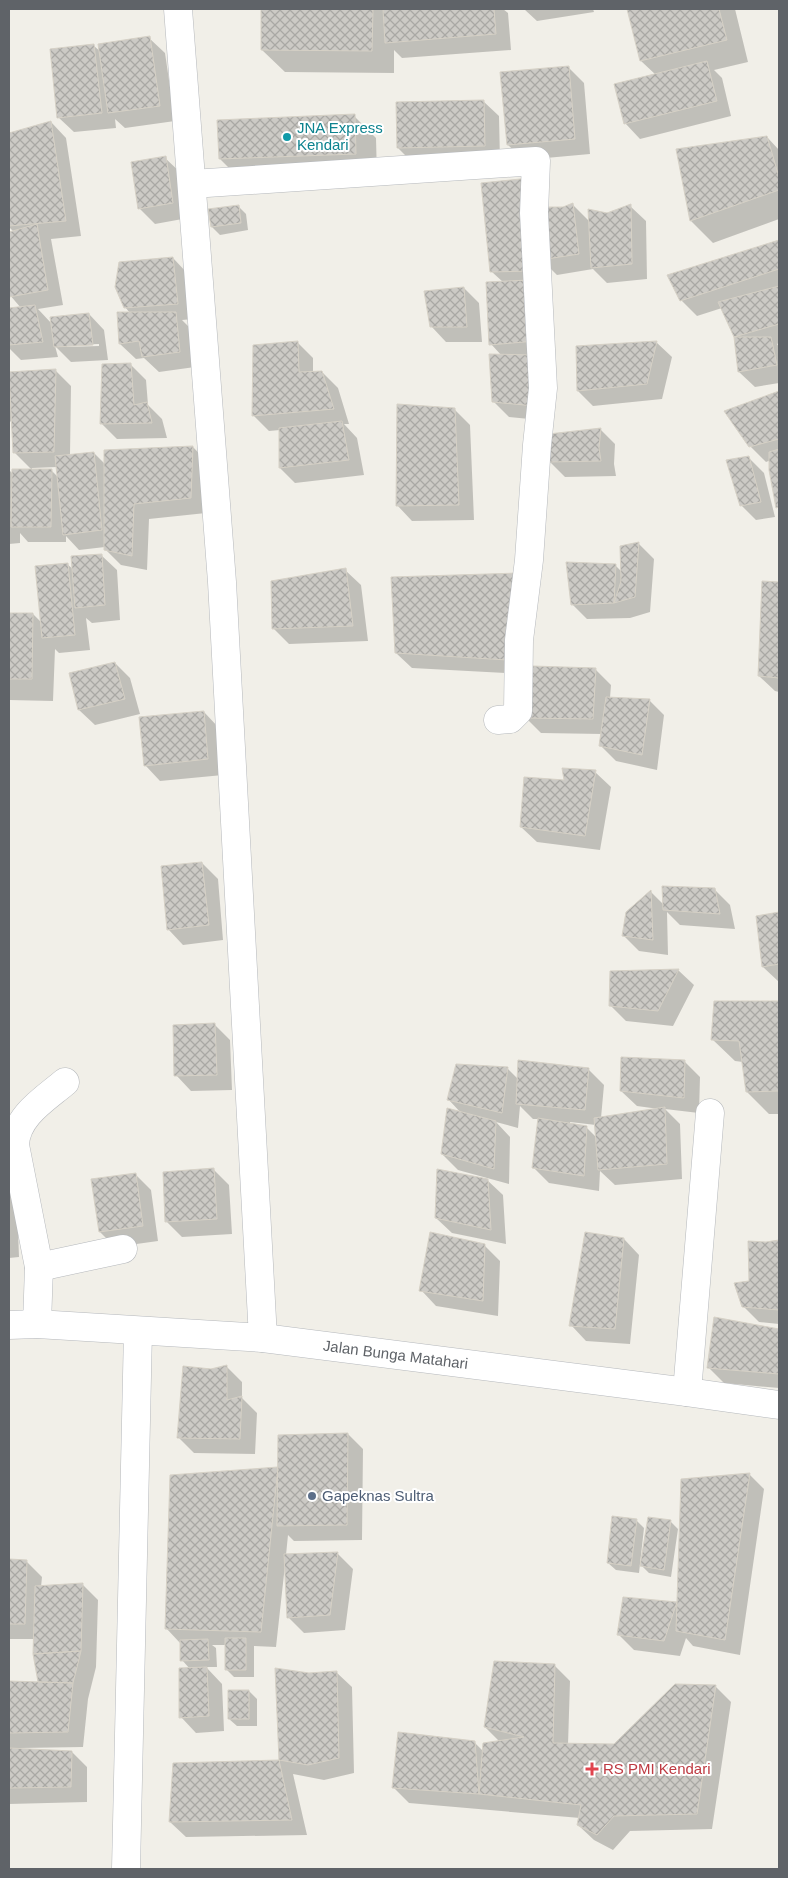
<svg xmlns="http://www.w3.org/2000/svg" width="788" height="1878" font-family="Helvetica,sans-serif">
  <defs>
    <pattern id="building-cross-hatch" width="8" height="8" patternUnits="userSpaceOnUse" patternTransform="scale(1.25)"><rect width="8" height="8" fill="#cccac5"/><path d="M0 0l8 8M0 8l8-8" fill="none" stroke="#a9a8a4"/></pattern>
  </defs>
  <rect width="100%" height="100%" fill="#f1efe8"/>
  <path fill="#0003" fill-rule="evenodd" d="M263 9H503L508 13 511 50 402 58 394 50V73L285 72 262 50Z
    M524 9H593L594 12 537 21Z
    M629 9H735L748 62 714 70 722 78 731 116 640 139 625 123 656 75 641 61Z
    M149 38 165 53 175 121 125 128 115 119 116 128 74 132 58 117 94 46 101 52Z
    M568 67 584 83 590 154 524 160 508 145Z
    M483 101 499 116 500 161 413 163 398 148Z
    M354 116 376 138 377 176 242 181 220 159Z
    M51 122 66 138 81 236 51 239 63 305 38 309 52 324 89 314 104 330 108 360 71 362 55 346 58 357 21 360 9 348V309L21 308 9 294V233L14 232 9 227V134ZM99 344V346L67 347V345Z
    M767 137 779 150V219L713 243 691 221Z
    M165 158 181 173 188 218 155 224 139 208Z
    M573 205 590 222 630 206 646 221 647 279 607 283 593 269 557 275 546 264 550 421 509 417 493 401 502 356 491 344 503 282 492 272 545 208H563Z
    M238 206 246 214 248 230 220 235 212 227 209 210Z
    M779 241V343L777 344 779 347V383L755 387 739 372 735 337 722 308 697 316 681 300 669 276Z
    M173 258 188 274 193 319 182 320 191 329 195 367 159 372 144 358 136 359 120 344 130 313 125 307Z
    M464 288 479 303 482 342H446L431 326Z
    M297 342 313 358V372H322L338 388 349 424H344L357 438 364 475 295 483 280 468V430L269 431 253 415Z
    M656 342 672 357 662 399 593 406 578 391Z
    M130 364 146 380 148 405 162 419 167 438 117 439 102 424Z
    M56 371 71 386 70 455 94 453 105 464 193 447 208 463 206 513 149 519 147 570 121 565 106 550 105 547 79 550 66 536V542H28L20 533V543L9 544V470L13 474 51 470 58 477 57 467 32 468V470L14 452 12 421 9 422V374Z
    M779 392V509L777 507 771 460 766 462 750 446 726 411Z
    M454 409 470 425 474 520 412 521 397 505Z
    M600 429 615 444 614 464 616 476 565 477 549 461Z
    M749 458 764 473 775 517 756 520 741 505Z
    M639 544 654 559 650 612 630 618 587 619 572 604 615 565 622 572Z
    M101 555 117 570 120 620 92 623 86 618 90 650 59 653 55 649 53 701 9 700V614H33L42 623 67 564 74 570Z
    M345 570 361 585 368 641 289 644 273 628Z
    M519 574 522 674 412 668 396 653Z
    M763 583H779V692L775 691 759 676Z
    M115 663 130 678 140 714 95 725 79 710 71 674Z
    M596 670 611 685 610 698 649 700 664 715 657 770 616 761 600 745 602 734 541 733 525 717Z
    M204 712 219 728 223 775 160 781 145 765Z
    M595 772 611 787 600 850 537 842 521 827 566 782Z
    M202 863 218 879 223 940 183 945 168 929Z
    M714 889 730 905 735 929 680 925 667 912 668 955 639 951 623 935 628 913 651 892 664 905Z
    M779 913V982L763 967 757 917Z
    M678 970 694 985 673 1026 626 1021 610 1005Z
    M715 1002 779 1003V1114H769L747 1092 743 1062 735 1061 712 1039Z
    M215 1025 230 1040 232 1090 191 1091 176 1075Z
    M685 1062 700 1077 699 1113 665 1109 680 1124 682 1179 615 1185 600 1171 599 1191 549 1183 534 1168 539 1119H533L520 1106 518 1128 496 1122 510 1137 509 1184 458 1170 442 1154 462 1114 448 1099 508 1069 519 1080 588 1069 604 1085 601 1118 659 1109 637 1106 621 1091ZM570 1122 596 1125 597 1138 586 1127 570 1124Z
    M9 1146 15 1152 19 1257 9 1258Z
    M213 1169 229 1185 232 1234 182 1237 167 1222Z
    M135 1174 151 1190 158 1241 115 1247 100 1232Z
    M486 1179 503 1195 506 1244 452 1233 436 1218Z
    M624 1239 639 1255 630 1344 586 1341 571 1325Z
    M779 1241V1324L759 1322 743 1306 766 1243Z
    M485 1246 500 1261 498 1316 436 1306 421 1290Z
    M715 1319 779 1331V1388L724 1383 708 1367Z
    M227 1367 242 1382V1398L257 1413 255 1454 194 1453 178 1437 211 1370Z
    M348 1434 363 1449 362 1540 294 1541 288 1535 286 1555 338 1554 353 1569 345 1630 304 1633 288 1617 285 1565 276 1647 254 1646V1677H234L226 1669V1645H212L216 1648 217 1667H206L222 1684 224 1731 196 1733 181 1717 190 1669 182 1660 181 1644 166 1628 279 1468Z
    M749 1474 764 1489 740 1655 693 1646 686 1638 680 1656 634 1650 618 1634 624 1598 678 1603Z
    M636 1520 644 1528 639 1573 616 1570 608 1563Z
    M671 1522 678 1529 671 1577 649 1573 642 1566Z
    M9 1560 26 1561 42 1577 41 1587 82 1584 98 1600 96 1667 88 1699 83 1747 21 1748V1750L72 1752 87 1767V1802L9 1804V1683H40L35 1639H9Z
    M555 1666 570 1681 568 1745 615 1746 715 1686 731 1702 712 1829 630 1831 613 1850 594 1840 578 1825 580 1818 409 1803 393 1787 474 1742 484 1752 500 1742 485 1727Z
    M276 1670 309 1675 336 1672 352 1687 354 1773 324 1780 293 1774 307 1835 186 1837 170 1822 174 1764 280 1761Z
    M249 1691 257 1699V1726H237L229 1719Z"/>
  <path fill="url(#building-cross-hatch)" stroke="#d6d1c6" d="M261 9H373L372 51 261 50Z
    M383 9H494L496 34 385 43Z
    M627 9H719L727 40 640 61Z
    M150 36 160 106 108 113 98 44Z
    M94 44 102 113 57 118 50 49Z
    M707 61 717 101 624 124 614 84Z
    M569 66 575 139 507 145 500 72Z
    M484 100 485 146 397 148 396 102Z
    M355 114 356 154 219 159 217 120Z
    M51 121 66 221 9 226V133Z
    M767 136 779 177V190L690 221 676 149Z
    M166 156 173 203 138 209 131 162Z
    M530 178 531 271 490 272 481 183Z
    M573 203 579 254 540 260 539 207H563Z
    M631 204 632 264 591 268 588 209 607 213Z
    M239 205 241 223 211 227 208 209Z
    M37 224 48 290 9 297V232Z
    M779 240V269L680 301 667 275Z
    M173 257 178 304 124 308 115 287 119 262Z
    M529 280 536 341 489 345 486 282Z
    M779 286V324L734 337 718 302Z
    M464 287 467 327H430L424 291Z
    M35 305 43 342 9 345V308Z
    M117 312H176L180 352 142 357 139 341 119 344Z
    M89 313 93 345 54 347 50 317Z
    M734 337H771L777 365 738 372Z
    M298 341 299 372 322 371 334 409 252 416 253 345Z
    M657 341 647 384 577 391 576 346Z
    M489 354 535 355V406L492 402Z
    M131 363 134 405 147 402 152 423 100 424 102 364Z
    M56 369 54 452 13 453 9 372Z
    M779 391V439L749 447 724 411Z
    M397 404 455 408 459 505 396 506Z
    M342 421 349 460 279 468V428Z
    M601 428 599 448 601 461 548 462 540 435Z
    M193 446 191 498 134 504 132 556 104 550V450Z
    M779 449V507L776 508 769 470V452Z
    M94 452 102 530 63 535 55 456Z
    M749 456 761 502 740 506 726 460Z
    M12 469H52L51 527H11Z
    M639 542 635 597 614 603 621 581 620 546Z
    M102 554 105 605 75 608 71 556Z
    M566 562 616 564 614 603 571 605Z
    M68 563 75 635 42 638 35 566Z
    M346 568 353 626 272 629 271 581Z
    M519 573 507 660 395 653 391 577Z
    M762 581 779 582V678L758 676Z
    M9 613H33L32 679H9Z
    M115 662 125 699 78 710 69 673Z
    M532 666 596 668 593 719 524 718Z
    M606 697 650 699 642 755 599 746Z
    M204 711 208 759 144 766 139 717Z
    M562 768 596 770 585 836 520 827 524 777 564 780Z
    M202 862 209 925 167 930 161 866Z
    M662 886 715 888 720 914 663 910Z
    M651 890 653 940 622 936 626 912Z
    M779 912V964L762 967 756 916Z
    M679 969 658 1011 609 1006 610 971Z
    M714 1001H779V1091L746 1092 739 1041 711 1040Z
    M215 1023 217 1075 174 1076 173 1025Z
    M621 1057 685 1060 684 1098 620 1091Z
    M518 1060 589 1068 585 1110 516 1104Z
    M456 1064 508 1067 502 1113 447 1100Z
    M665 1107 667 1164 598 1170 594 1118Z
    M447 1108 496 1121 494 1169 441 1154Z
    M538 1118 587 1126 584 1176 532 1168Z
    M214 1168 217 1219 165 1222 163 1172Z
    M437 1169 488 1179 491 1230 435 1218Z
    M136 1173 143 1226 99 1232 91 1179Z
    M430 1232 485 1244 483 1301 419 1291Z
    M585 1232 624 1238 615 1329 569 1326Z
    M779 1240V1310L742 1307 734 1283 749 1281 748 1241 766 1242Z
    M714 1317 779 1329V1374L707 1368Z
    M227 1365V1400L242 1396 240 1439 177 1438 183 1366 211 1369Z
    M348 1433 347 1525 277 1526 278 1435Z
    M278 1467 261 1632 165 1629 170 1475Z
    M750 1473 725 1640 676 1631 681 1479Z
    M612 1516 637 1519 631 1566 607 1563Z
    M648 1517 671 1520 664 1570 640 1566Z
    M338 1552 330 1615 287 1618 284 1554Z
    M9 1559 27 1560 25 1624H9Z
    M83 1583 81 1651 33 1654 35 1586Z
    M623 1597 677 1602 664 1641 617 1635Z
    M225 1638H246V1670H225Z
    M208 1639 209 1660 180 1661V1640Z
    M81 1651 73 1683 38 1682 33 1654Z
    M494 1661 555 1664 553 1743 614 1744 675 1684 716 1685 697 1814 614 1816 597 1835 577 1825 581 1805 479 1794 483 1743 524 1737 484 1727Z
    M207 1667 209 1716 179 1718V1668Z
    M275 1668 309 1673 337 1671 339 1758 308 1765 279 1760Z
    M9 1681 73 1683 68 1732 9 1733Z
    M228 1690H249V1719H228Z
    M398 1732 475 1741 479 1794 392 1788Z
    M9 1748 72 1751 71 1787 9 1788Z
    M279 1760 292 1820 169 1822 173 1763Z"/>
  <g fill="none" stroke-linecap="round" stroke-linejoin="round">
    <g stroke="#b5b8bc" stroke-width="29">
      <g id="minor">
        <path d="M178 9 222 582 263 1338"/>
        <path d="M192 184 536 161 534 213 543 388 537 445 529 560 519 640 518 711 510 719 498 720"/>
        <path d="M39 1267 123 1249"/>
        <path d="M37 1324 39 1267 15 1145C16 1116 45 1099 65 1082"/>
        <path id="s1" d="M9 1325 37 1324 263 1338 687 1392 779 1405"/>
        <path d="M687 1392 710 1113"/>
        <path d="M126 1869 138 1331"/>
      </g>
    </g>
    <use href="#minor" stroke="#fff" stroke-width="28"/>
  </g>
  <circle fill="#0f9aa8" stroke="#fff" stroke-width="2" cx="287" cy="137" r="5"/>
  <circle fill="#5c6f8a" stroke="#fff" stroke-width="2" cx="312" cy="1496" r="5"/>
  <path fill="#e0444e" stroke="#fff" stroke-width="2" d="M589.5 1761.5h5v5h5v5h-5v5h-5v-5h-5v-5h5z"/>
  <g text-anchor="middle" stroke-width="4" stroke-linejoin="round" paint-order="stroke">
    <g font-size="15" fill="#0d838f" stroke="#fff" text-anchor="start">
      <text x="297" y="133">JNA Express<tspan x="297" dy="17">Kendari</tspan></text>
    </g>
    <g font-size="15" fill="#5f6368" stroke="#fff">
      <text dy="5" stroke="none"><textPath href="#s1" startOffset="388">Jalan Bunga Matahari</textPath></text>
    </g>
    <g font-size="15" fill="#4e5e75" stroke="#fff" text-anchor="start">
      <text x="322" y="1501">Gapeknas Sultra</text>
    </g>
    <g font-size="15" fill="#be3a42" stroke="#fff" text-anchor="start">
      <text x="603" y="1774">RS PMI Kendari</text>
    </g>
  </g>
  <rect width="788" height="1878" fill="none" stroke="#5f6368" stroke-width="20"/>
</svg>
